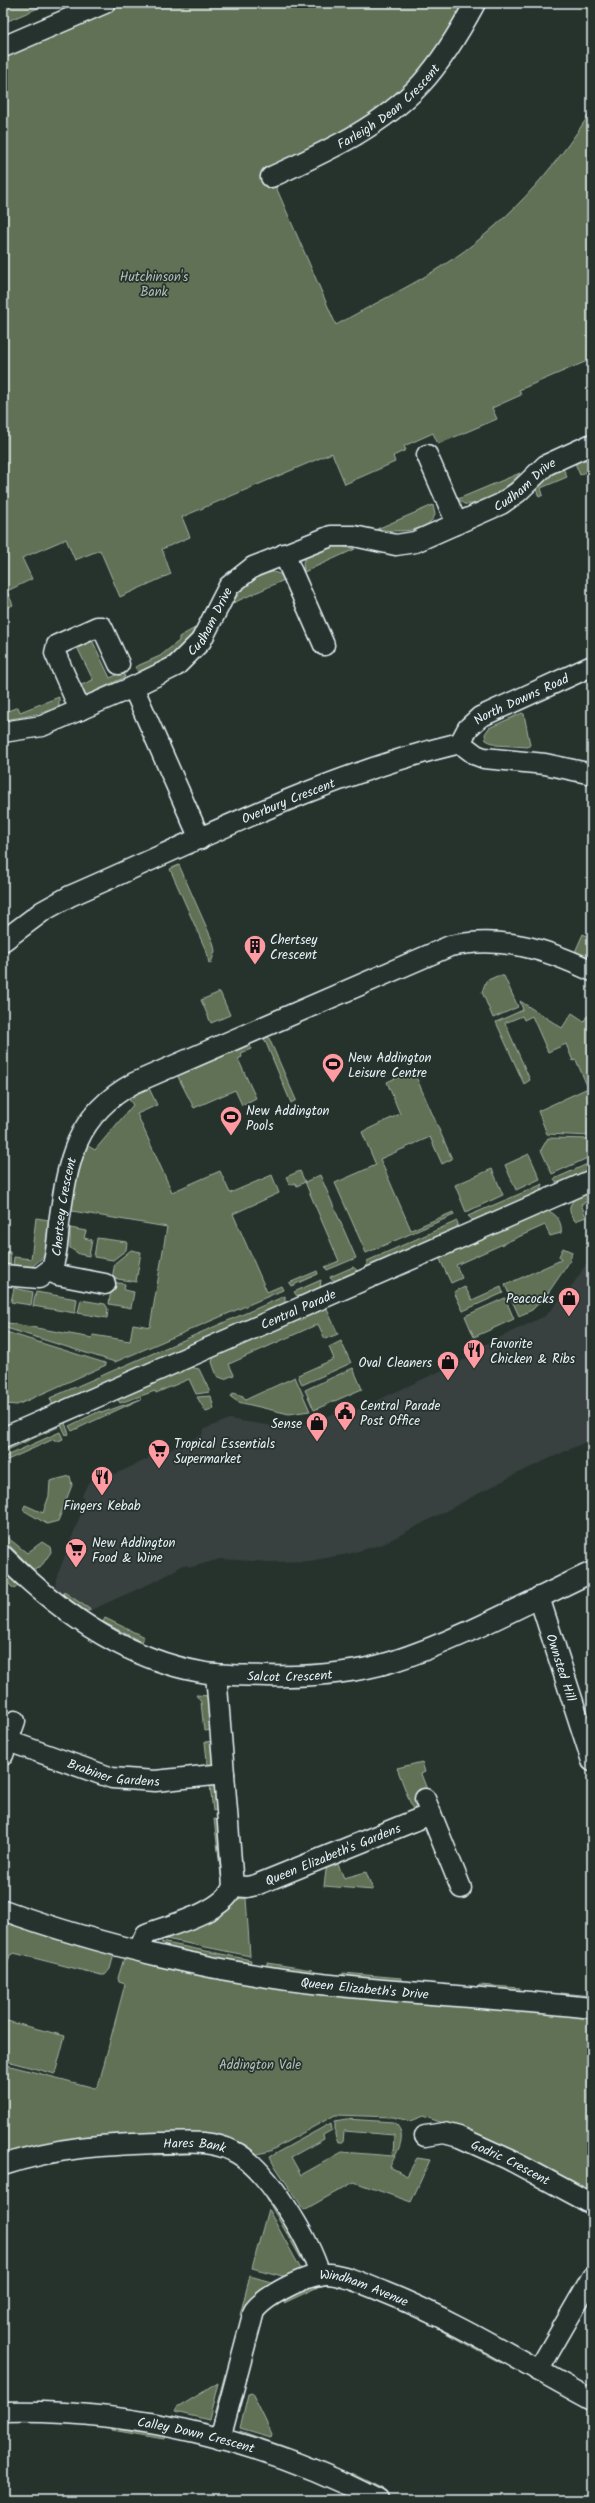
<svg xmlns="http://www.w3.org/2000/svg" width="595" height="2503" font-family="Kalam,sans-serif">
  <rect width="100%" height="100%" fill="#26332d"/>
  <filter id="ink" filterUnits="userSpaceOnUse"><feTurbulence type="fractalNoise" baseFrequency=".025" numOctaves="2"/><feDisplacementMap in="SourceGraphic" scale="8" xChannelSelector="R" yChannelSelector="G"/><feConvolveMatrix kernelMatrix="1 2 1 2 8 2 1 2 1" color-interpolation-filters="sRGB"/></filter>
  <g filter="url(#ink)">
    <path fill="#374140" d="M592 1255V1439L518 1473 383 1544 348 1554 309 1561 271 1562 220 1559 192 1567 183 1565 160 1579 91 1610 64 1592 63 1595 55 1588 56 1579 85 1503 82 1496 86 1487 93 1479 108 1471 115 1474 148 1459 150 1453 156 1450 162 1453 202 1435 204 1429 229 1419 285 1428 306 1424 342 1411 350 1413 477 1354 475 1349 545 1316 570 1289Z"/>
    <path fill="#607154" stroke="#a4b1a6" d="M3 3H50L3 23Z
      M122 3H470L439 50 381 112 269 171 336 325C371 305 408 288 442 266 503 228 554 170 592 110V359L519 390 521 395 492 408 497 419 438 444 433 433 404 446 406 450 393 456 395 462 345 484 332 453 182 517 190 537 162 549 171 574 120 597 100 550 75 560 66 539 22 558 32 579 7 591 13 605 3 609V54Z
      M582 460 592 461V469L580 475 575 463Z
      M563 468 567 477 541 488 543 495 539 497 536 489 551 475Z
      M520 473C509 487 482 507 464 504L458 499Z
      M433 505 435 515C427 534 394 532 377 529Z
      M340 546 355 549 304 572 303 562C308 551 329 547 340 546Z
      M273 572 280 574 284 580 233 603C241 587 255 575 273 572Z
      M195 628C185 652 160 662 138 672L135 667 160 656 179 641V637Z
      M92 640 110 678 123 672 125 677 87 695H84L79 686 93 680 77 647Z
      M59 697V706C40 715 23 717 3 720V713L18 707 20 712Z
      M522 713 524 714 530 745 528 747 496 745 486 740 485 734 489 728Z
      M179 865 213 942 215 951 211 963 209 964 207 953 170 869Z
      M583 934 591 938 592 959 575 952Z
      M497 976H504L518 1007 493 1018 482 992 486 981Z
      M220 992 230 1015 211 1023 201 1000Z
      M520 1001 562 1028 572 1013 584 1021 587 1016 592 1019V1136L547 1134 538 1111 588 1088 576 1060 573 1061 566 1044 548 1052 532 1016 524 1020 522 1016 505 1023 530 1080 524 1084 496 1022 523 1010Z
      M268 1036 296 1100 291 1103 264 1038Z
      M250 1043 251 1049 241 1053 242 1057 238 1059 256 1098 242 1105 235 1090 194 1108 177 1075Z
      M413 1070 452 1159 442 1164 430 1137 380 1159 411 1230 453 1212 454 1215 366 1253 335 1183 376 1165 362 1132 400 1114 387 1082Z
      M148 1086 157 1105 137 1114 172 1192 220 1171 230 1193 272 1175 279 1193 233 1214 267 1292 281 1286 283 1290 115 1362 3 1327V1322L92 1338 93 1335 130 1341 133 1324 150 1327 167 1227 72 1211V1208L68 1207 83 1143 95 1150 133 1105 126 1095Z
      M548 1138 592 1139V1156L552 1174 541 1150Z
      M529 1154 540 1179 516 1190 505 1165Z
      M592 1162V1171L557 1184 554 1179Z
      M492 1169 503 1195 466 1212 455 1185Z
      M300 1171 305 1182 320 1175 356 1258 327 1270 325 1267 339 1261 305 1182 297 1186 295 1183 290 1185 286 1177Z
      M543 1184 541 1192 474 1221 468 1216Z
      M592 1190V1200L581 1204 586 1217 575 1221C561 1203 578 1196 592 1190Z
      M544 1211C555 1210 563 1223 561 1233L550 1236 545 1225 456 1265 462 1278 451 1283 438 1255Z
      M36 1218 49 1220 44 1256 31 1268 13 1267 14 1257 31 1259Z
      M457 1221 458 1224 456 1229 366 1269 367 1261Z
      M70 1228 86 1231 84 1238 92 1240 89 1256 79 1254 70 1248Z
      M97 1238 127 1242 126 1250 113 1260 94 1257Z
      M563 1248 572 1252 570 1261 546 1296 532 1310 519 1316 505 1285 561 1260 559 1256Z
      M131 1250 141 1252 136 1282 112 1278 115 1263Z
      M3 1251 10 1252 11 1266 3 1265Z
      M353 1267 359 1272 336 1281 331 1279 330 1277Z
      M317 1271 318 1274 291 1286 289 1283Z
      M321 1280 320 1288 304 1296H297L294 1292Z
      M112 1282 125 1284 124 1290 134 1292 131 1308 109 1304Z
      M465 1287 472 1300 501 1287 503 1293 463 1311 454 1292Z
      M14 1288 33 1292 31 1305 11 1302Z
      M36 1292 77 1299 75 1313 33 1306Z
      M285 1296V1305L53 1406 50 1398Z
      M505 1298 514 1319 474 1337 465 1316Z
      M81 1300 105 1304 108 1309 107 1318 78 1313Z
      M325 1305 338 1334 325 1339 318 1324 229 1364 234 1375 224 1379 217 1376 212 1362 214 1356Z
      M3 1331 105 1363 106 1365 17 1405 5 1404 7 1390 3 1389Z
      M341 1341 351 1363 302 1385 298 1375 334 1359 329 1347Z
      M190 1367 199 1369 210 1392 196 1394 189 1379 156 1393 155 1391 120 1403 117 1398Z
      M353 1368 362 1389 314 1410 305 1390Z
      M295 1377 310 1411 289 1414 238 1402 231 1397 233 1393 243 1396 245 1400Z
      M211 1396 214 1409 206 1412 197 1397Z
      M141 1399 72 1431 69 1426 100 1411 101 1413Z
      M98 1406 99 1408 65 1423 69 1434 66 1435 60 1422Z
      M57 1424 58 1427 3 1452V1448Z
      M60 1432 63 1439 56 1442 54 1439 3 1462 6 1456Z
      M70 1476 72 1485 58 1521 47 1524 23 1510 25 1505 43 1513 49 1496 50 1481Z
      M3 1534 27 1553 42 1542 50 1547 51 1552 40 1568 33 1569 3 1539Z
      M3 1571 18 1586 14 1589 3 1578Z
      M64 1592 91 1610 86 1611 63 1595Z
      M105 1618 144 1637 142 1642 103 1622Z
      M196 1695 210 1696 213 1730 204 1731 201 1702Z
      M214 1741 216 1764 208 1769 205 1742Z
      M422 1762 425 1772 421 1774 428 1792 415 1798 417 1804 413 1810 397 1768Z
      M215 1784 221 1808 213 1811 210 1785Z
      M214 1819 222 1822 227 1884 222 1883Z
      M336 1860 344 1878 366 1872 373 1890 324 1886 327 1863Z
      M240 1896 241 1899 246 1898 250 1956 161 1938Z
      M3 1918 114 1954 110 1969 105 1975H101L14 1953 10 1955 3 1979Z
      M161 1942 251 1960 250 1964 166 1947Z
      M125 1955 592 2015V2196L451 2126 423 2116 410 2121 393 2117 335 2115 270 2151 254 2155 242 2148 3 2159V2064L95 2088 98 2087 125 1984 119 1982 118 1978Z
      M267 1963 312 1970 311 1974 266 1967Z
      M343 1973 401 1978V1983L343 1978Z
      M479 1985 520 1988 519 1992 478 1989Z
      M561 1993 592 1996V1999L560 1996Z
      M3 2020 65 2036 55 2074 3 2060Z
      M346 2119 393 2122 397 2125C408 2139 395 2154 390 2167L407 2176 417 2158 430 2160 411 2202 354 2182 304 2210 269 2157 331 2123 332 2130 323 2135 324 2139 291 2157 301 2175 342 2152 393 2156 394 2135 344 2131 343 2143H338L335 2135V2121Z
      M153 2150H190V2154L153 2155Z
      M264 2194H269L307 2263 306 2267Z
      M268 2209 302 2271 290 2278 252 2268Z
      M250 2276 278 2284 244 2316 240 2315Z
      M330 2282V2285L320 2286 284 2303 282 2299 315 2284Z
      M442 2326 503 2359 501 2363 440 2330Z
      M225 2374 229 2376 217 2420 213 2419Z
      M218 2383 209 2420 175 2412 177 2408Z
      M252 2393 272 2434 271 2437 240 2428 248 2394Z
      M112 2427 165 2435 164 2439 112 2430Z
      M240 2431 300 2452 298 2456 239 2434Z
      M351 2473 383 2489 380 2493 349 2477Z"/>
    <g fill="none" stroke-linecap="round" stroke-linejoin="round">
      <g stroke="#e8f1f8" stroke-width="23">
        <g id="minor">
          <path d="M3 47 105 3"/>
          <path id="s1" d="M271 177C325 152 380 128 421 84 443 60 460 31 475 3"/>
          <path d="M427 455 457 524"/>
          <path d="M284 554 324 645"/>
          <path d="M133 687 200 839"/>
          <path d="M80 710 55 653 57 645 97 627H102L119 664"/>
          <path id="s2" d="M3 732 42 726 133 687 176 666 201 641 229 586 253 567 331 536H354L396 545 415 542 501 504 518 492 546 465 592 444"/>
          <path id="s3" d="M460 743 468 728 480 717 592 666"/>
          <path id="s4" d="M3 941 43 911 70 896C197 841 324 775 460 743L476 755 484 758 545 764 592 774"/>
          <path d="M50 1271 58 1275 105 1284"/>
          <path id="s5" d="M3 1275 39 1278 52 1268C57 1254 58 1238 59 1223 68 1161 74 1116 134 1083L450 946C501 935 546 949 592 971"/>
          <path id="s6" d="M3 1438 592 1180"/>
          <path id="s7" d="M3 1556C57 1610 124 1659 201 1672 222 1676 244 1675 266 1676 308 1677 351 1674 391 1662 460 1640 526 1603 592 1572"/>
          <path id="s8" d="M539 1597 592 1761"/>
          <path id="s9" d="M8 1741 112 1778 155 1781 224 1774"/>
          <path d="M3 1755 15 1721"/>
          <path d="M425 1799 461 1888"/>
          <path id="s10" d="M233 1886 247 1887 256 1885 431 1814"/>
          <path id="s11" d="M3 1910C99 1945 219 1973 321 1984 411 1994 502 1998 592 2008"/>
          <path d="M139 1949 146 1934C170 1925 225 1912 233 1886L216 1674"/>
          <path id="s12" d="M425 2136 444 2133 459 2137 508 2159 592 2204"/>
          <path id="s13" d="M3 2165C58 2147 101 2145 158 2143 183 2143 209 2139 233 2151 267 2167 309 2239 320 2275"/>
          <path d="M538 2371 592 2277"/>
          <path id="s14" d="M3 2412C131 2409 265 2440 378 2500"/>
          <path id="s15" d="M220 2439 254 2311C266 2295 309 2273 329 2274 348 2276 366 2285 384 2292 457 2321 523 2363 592 2400"/>
        </g>
      </g>
      <use href="#minor" stroke="#26332d" stroke-width="20"/>
    </g>
  </g>
  <defs>
    <g id="building-pin" transform="scale(1.15)"><path d="M0 17L-7.5 6A9.5 9.5 0 1 1 7.5 6Z" fill="#ff9aa2" stroke="#26332d"/><path d="M-4-6H4V6H1V3H-1V6H-4ZM-2.5-4.3h1.7v1.8h-1.7ZM.8-4.3h1.7v1.8H.8ZM-2.5-1h1.7V.8h-1.7ZM.8-1h1.7V.8H.8Z" fill="#111"/></g>
    <g id="stadium-pin" transform="scale(1.15)"><path d="M0 17L-7.5 6A9.5 9.5 0 1 1 7.5 6Z" fill="#ff9aa2" stroke="#26332d"/><path d="M0-5a6.5 5 0 1 0 0 10a6.5 5 0 1 0 0-10ZM-3.5-1.8h7v3.6h-7Z" fill="#111"/></g>
    <g id="shop-pin" transform="scale(1.15)"><path d="M0 17L-7.5 6A9.5 9.5 0 1 1 7.5 6Z" fill="#ff9aa2" stroke="#26332d"/><path d="M-5-2.5h2.3a2.7 3.5 0 0 1 5.4 0H5L5.5 6h-11ZM-1.5-2.5h3a1.5 2.3 0 0 0-3 0Z" fill="#111"/></g>
    <g id="restaurant-pin" transform="scale(1.15)"><path d="M0 17L-7.5 6A9.5 9.5 0 1 1 7.5 6Z" fill="#ff9aa2" stroke="#26332d"/><path d="M-5-6h1v4h1v-4h1v4h1v-4h1v5L-1.5 .5V6h-2V.5L-5-1ZM5-6V6H3V1.5H1.5Q1.5-4 5-6Z" fill="#111"/></g>
    <g id="civic-pin" transform="scale(1.15)"><path d="M0 17L-7.5 6A9.5 9.5 0 1 1 7.5 6Z" fill="#ff9aa2" stroke="#26332d"/><path d="M-.6-6.5H3V-4.5H.6V-3L4-1V1h2V6H-6V1h2V-1L-.6-3ZM-1.2 2.5V6h2.4V2.5Z" fill="#111"/></g>
    <g id="supermarket-pin" transform="scale(1.15)"><path d="M0 17L-7.5 6A9.5 9.5 0 1 1 7.5 6Z" fill="#ff9aa2" stroke="#26332d"/><path d="M-6-5.5h2.5l.6 2H6L4.5 2H-2.5L-4.4-4H-6ZM-1.5 3.2a1.3 1.3 0 1 0 .1 0ZM3 3.2a1.3 1.3 0 1 0 .1 0Z" fill="#111"/></g>
  </defs>
  <g fill-rule="evenodd">
    <use href="#building-pin" x="255" y="946"/>
    <use href="#stadium-pin" x="333" y="1064"/>
    <use href="#stadium-pin" x="231" y="1117"/>
    <use href="#shop-pin" x="569" y="1298"/>
    <use href="#restaurant-pin" x="474" y="1350"/>
    <use href="#shop-pin" x="448" y="1362"/>
    <use href="#civic-pin" x="345" y="1412"/>
    <use href="#shop-pin" x="317" y="1423"/>
    <use href="#supermarket-pin" x="159" y="1450"/>
    <use href="#restaurant-pin" x="102" y="1477"/>
    <use href="#supermarket-pin" x="76" y="1549"/>
  </g>
  <g text-anchor="middle" stroke-width="3.5" stroke-linejoin="round" paint-order="stroke">
    <g font-size="13" fill="#e8f1f8" stroke="#26332d">
      <text dy="5" stroke="none"><textPath href="#s1" startOffset="138">Farleigh Dean Crescent</textPath></text>
      <text dy="5" stroke="none"><textPath href="#s2" startOffset="608">Cudham Drive</textPath></text>
      <text dy="5" stroke="none"><textPath href="#s2" startOffset="243">Cudham Drive</textPath></text>
      <text dy="5" stroke="none"><textPath href="#s3" startOffset="78">North Downs Road</textPath></text>
      <text dy="5" stroke="none"><textPath href="#s4" startOffset="319">Overbury Crescent</textPath></text>
      <text dy="5" stroke="none"><textPath href="#s5" startOffset="115">Chertsey Crescent</textPath></text>
      <text dy="5" stroke="none"><textPath href="#s6" startOffset="322">Central Parade</textPath></text>
      <text dy="5" stroke="none"><textPath href="#s8" startOffset="74">Ownsted Hill</textPath></text>
      <text dy="5" stroke="none"><textPath href="#s7" startOffset="322">Salcot Crescent</textPath></text>
      <text dy="5" stroke="none"><textPath href="#s9" startOffset="111">Brabiner Gardens</textPath></text>
      <text dy="5" stroke="none"><textPath href="#s10" startOffset="106">Queen Elizabeth's Gardens</textPath></text>
      <text dy="5" stroke="none"><textPath href="#s11" startOffset="371">Queen Elizabeth's Drive</textPath></text>
      <text dy="5" stroke="none"><textPath href="#s13" startOffset="194">Hares Bank</textPath></text>
      <text dy="5" stroke="none"><textPath href="#s12" startOffset="92">Godric Crescent</textPath></text>
      <text dy="5" stroke="none"><textPath href="#s15" startOffset="255">Windham Avenue</textPath></text>
      <text dy="5" stroke="none"><textPath href="#s14" startOffset="195">Calley Down Crescent</textPath></text>
    </g>
    <g font-size="13" fill="#b2beb6" stroke="#26332d">
      <text x="154" y="281">Hutchinson's<tspan x="154" dy="15">Bank</tspan></text>
      <text x="260" y="2069">Addington Vale</text>
    </g>
    <g font-size="13" fill="#e8f1f8" stroke="#26332d" text-anchor="start">
      <text x="270" y="944">Chertsey<tspan x="270" dy="15">Crescent</tspan></text>
      <text x="348" y="1062">New Addington<tspan x="348" dy="15">Leisure Centre</tspan></text>
      <text x="246" y="1115">New Addington<tspan x="246" dy="15">Pools</tspan></text>
      <text x="554" y="1303" text-anchor="end">Peacocks</text>
      <text x="490" y="1348">Favorite<tspan x="490" dy="15">Chicken &amp; Ribs</tspan></text>
      <text x="432" y="1367" text-anchor="end">Oval Cleaners</text>
      <text x="360" y="1410">Central Parade<tspan x="360" dy="15">Post Office</tspan></text>
      <text x="302" y="1428" text-anchor="end">Sense</text>
      <text x="174" y="1448">Tropical Essentials<tspan x="174" dy="15">Supermarket</tspan></text>
      <text x="102" y="1510" text-anchor="middle">Fingers Kebab</text>
      <text x="92" y="1547">New Addington<tspan x="92" dy="15">Food &amp; Wine</tspan></text>
    </g>
  </g>
  <rect width="595" height="2503" fill="none" stroke="#26332d" stroke-width="16"/>
  <rect x="8" y="8" width="579" height="2487" fill="none" stroke="#e8f1f8" stroke-width="1.5" filter="url(#ink)"/>
</svg>
